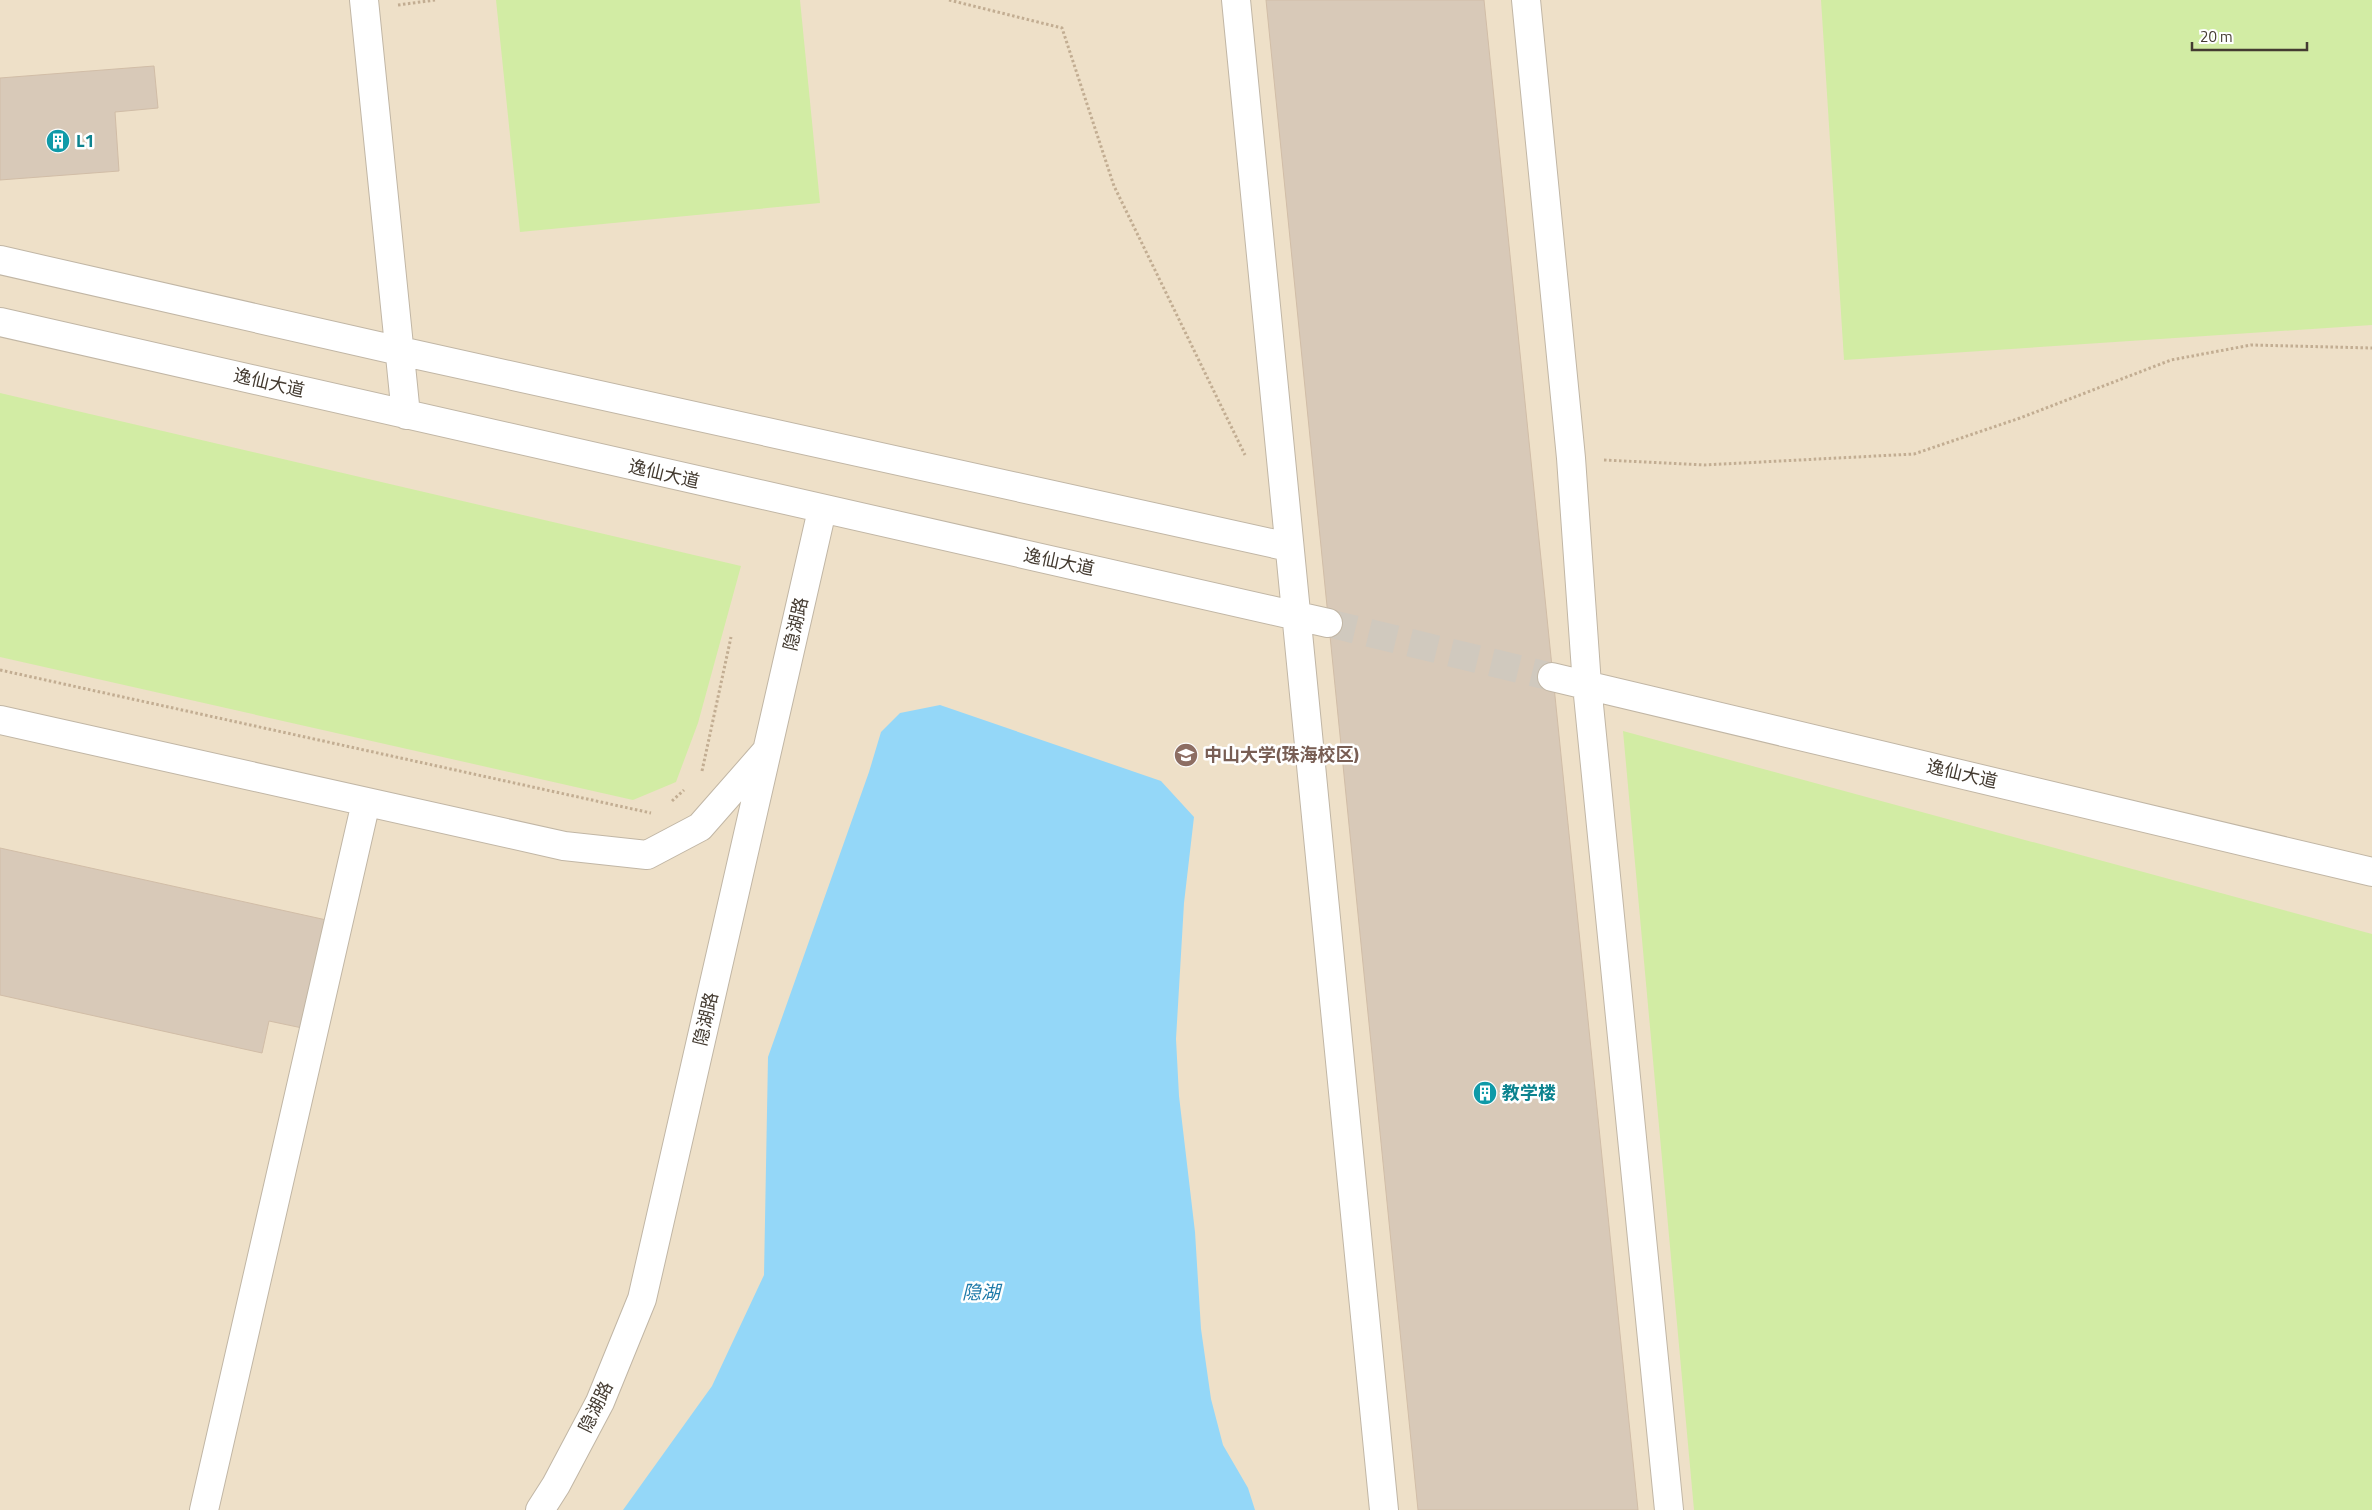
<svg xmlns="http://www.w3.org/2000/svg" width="2372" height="1510" font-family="'Titillium Web','Noto Sans SC',sans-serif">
  <rect width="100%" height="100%" fill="#f3ece1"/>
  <path fill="#eee0c8" d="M0 0H2372V1510H0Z"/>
  <path fill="#d2eca4" d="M496 0H800L820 203 520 232Z
    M1821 0H2372V325L1844 360Z
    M0 393 741 566 698 723 676 782 633 800 0 657Z
    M1623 731 2372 934V1510H1694Z"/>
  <path fill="#94d7f8" d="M940 705 1161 781 1194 817 1184 903 1176 1039 1179 1096 1195 1232 1201 1329 1211 1399 1223 1445 1248 1488 1255 1510H623L712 1386 764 1275 768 1057 869 772 881 732 900 713Z"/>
  <path fill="#d8c9b8" stroke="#d1bda7" d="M1266 0H1484L1638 1510H1418Z
    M154 66 158 108 115 112 119 171 0 180V78Z
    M0 848 331 921 307 1029 269 1021 262 1053 0 995Z"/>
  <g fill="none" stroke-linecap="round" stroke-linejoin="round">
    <path stroke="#d0c9be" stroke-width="28" stroke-dasharray="28 14" stroke-linecap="butt" d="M1328 623 1552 677"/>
    <g stroke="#c1b6a5" stroke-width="30">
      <path id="minor" d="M364 0 406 415
        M1236 0 1384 1510
        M1526 0 1571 458 1587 685 1669 1510
        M0 260 400 351 1289 547
        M0 322 1328 623
        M1552 677 2372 872
        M0 720 564 846 647 855 700 827 764 754
        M204 1510 366 802
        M540 1510 556 1485 600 1402 642 1299 822 510"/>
    </g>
    <path stroke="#c2ad92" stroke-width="3" stroke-dasharray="2.5 2.5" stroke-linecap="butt" d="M949 0 1062 28 1114 186 1245 455
      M398 5 435 0
      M1604 460 1704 465 1914 454 2020 418 2171 360 2251 345 2372 348
      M0 670 651 813
      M702 771 731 637
      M672 801 684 790"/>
    <use href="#minor" stroke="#fff" stroke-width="28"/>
  </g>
  <defs>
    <g id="building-disc" transform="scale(1.25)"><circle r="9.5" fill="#0f9aa8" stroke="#fff"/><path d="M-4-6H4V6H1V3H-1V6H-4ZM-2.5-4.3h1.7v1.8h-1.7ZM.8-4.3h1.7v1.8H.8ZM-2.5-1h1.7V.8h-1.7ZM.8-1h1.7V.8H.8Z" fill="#fff"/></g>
    <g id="university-disc" transform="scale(1.25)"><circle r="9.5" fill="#8d6e63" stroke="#fff"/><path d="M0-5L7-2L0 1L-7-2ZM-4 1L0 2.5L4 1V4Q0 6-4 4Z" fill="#fff"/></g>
  </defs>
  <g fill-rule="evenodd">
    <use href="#building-disc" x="58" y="141"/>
    <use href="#university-disc" x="1186" y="755"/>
    <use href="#building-disc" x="1485" y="1093"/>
  </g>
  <g text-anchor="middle" stroke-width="5" stroke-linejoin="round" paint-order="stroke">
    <g font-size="18" font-weight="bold" fill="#0d838f" stroke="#fff" text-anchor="start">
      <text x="76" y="147">L1</text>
      <text x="1502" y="1099">教学楼</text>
    </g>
    <g font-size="18" fill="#443b31" stroke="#fff">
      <text transform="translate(269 383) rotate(13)" y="6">逸仙大道</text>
      <text transform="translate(664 474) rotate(13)" y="6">逸仙大道</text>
      <text transform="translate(1059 562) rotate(12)" y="6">逸仙大道</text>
      <text transform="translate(796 624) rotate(-77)" y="6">隐湖路</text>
      <text transform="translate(1962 774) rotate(13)" y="6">逸仙大道</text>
      <text transform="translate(706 1019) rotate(-77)" y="6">隐湖路</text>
      <text transform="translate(596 1407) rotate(-64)" y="6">隐湖路</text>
    </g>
    <g font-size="18" font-weight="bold" fill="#785e54" stroke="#fff" text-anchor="start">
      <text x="1204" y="761">中山大学(珠海校区)</text>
    </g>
    <g font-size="19" font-style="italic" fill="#1e7aa9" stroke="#fff">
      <text x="981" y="1299">隐湖</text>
    </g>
  </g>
  <path d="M2192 42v8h115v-8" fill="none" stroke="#443b31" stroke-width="2.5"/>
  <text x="2200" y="42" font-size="15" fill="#443b31" stroke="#ffffff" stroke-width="4" paint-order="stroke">20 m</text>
</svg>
